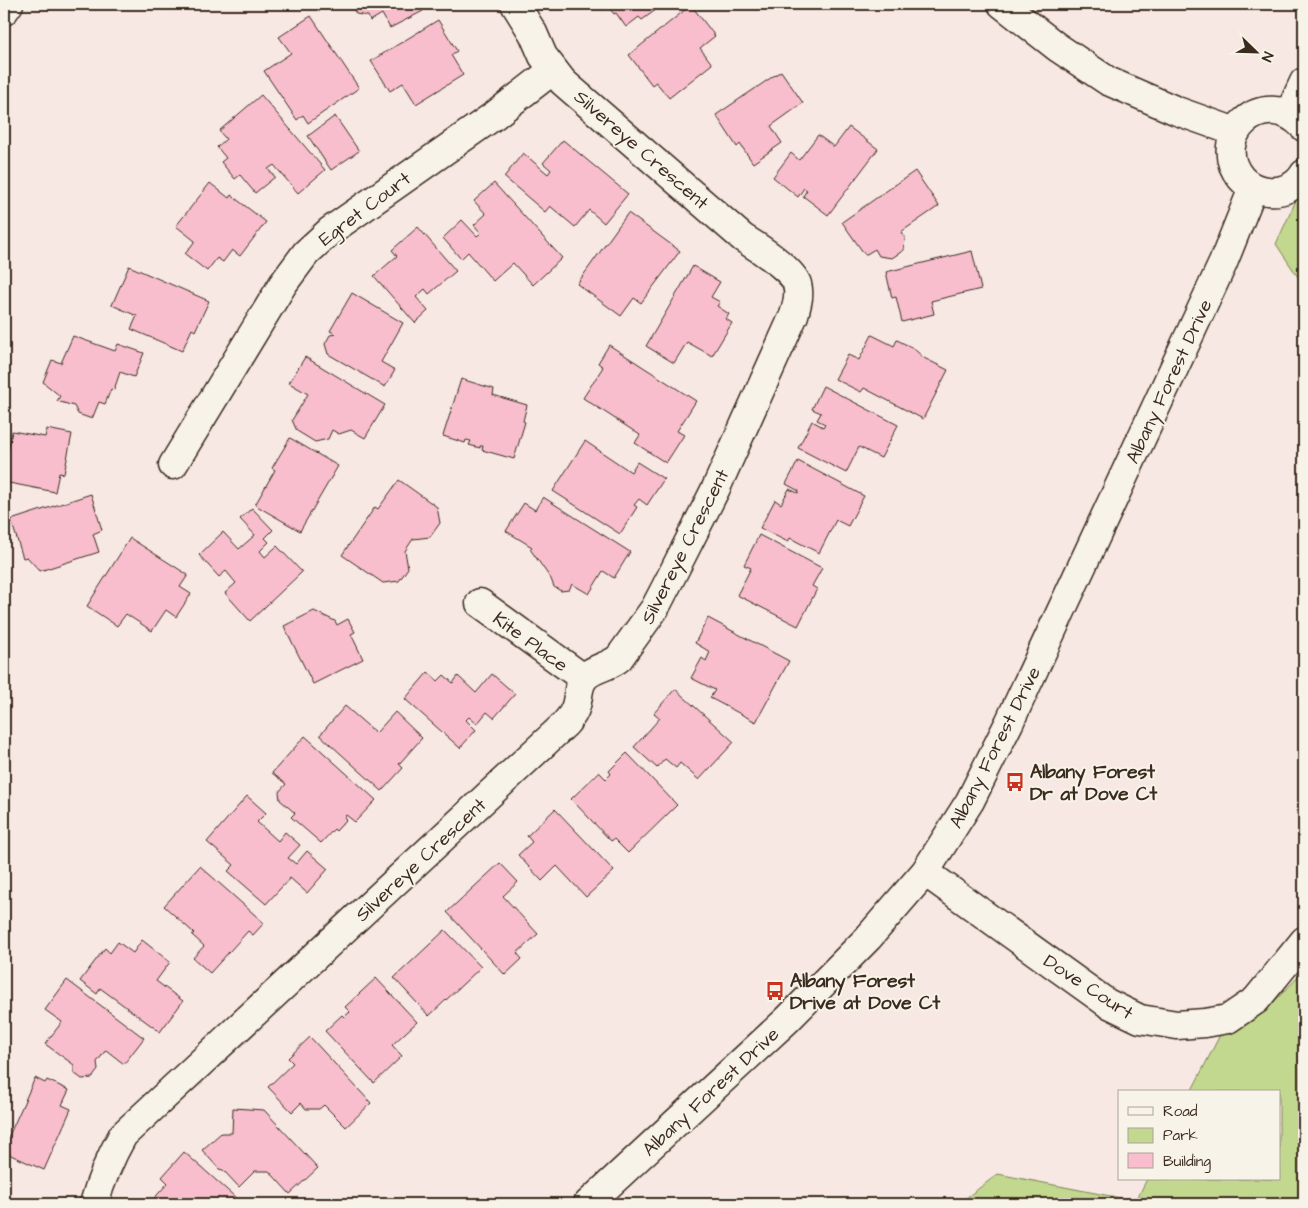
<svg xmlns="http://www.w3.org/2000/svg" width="1308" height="1208" font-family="'Architects Daughter',sans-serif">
  <rect width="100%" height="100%" fill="#f7e8e3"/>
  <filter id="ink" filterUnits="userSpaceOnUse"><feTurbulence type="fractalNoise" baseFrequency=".02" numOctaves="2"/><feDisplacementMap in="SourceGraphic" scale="10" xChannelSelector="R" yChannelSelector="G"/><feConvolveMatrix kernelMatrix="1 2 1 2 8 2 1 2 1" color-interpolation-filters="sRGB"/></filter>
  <g filter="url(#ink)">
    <path fill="#c2d88e" stroke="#7e8156" d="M1304 183V286L1276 244Z
      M1304 971V1204H958L998 1174 1136 1201 1147 1179H1279V1092H1191L1220 1035 1262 1014Z"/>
    <path fill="#f8bece" stroke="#3b2a1e" d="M351 4H419L423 11 390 28 382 14 370 21 368 16 356 14Z
      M597 4H664L642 20 639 17 626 27 616 13 614 14 607 5 602 10Z
      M691 5 715 36 700 48 712 64 669 98 656 82 652 85 629 55Z
      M311 16 359 88 308 123 303 115 297 120 264 71 291 53 279 37Z
      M438 20 457 51 451 55 463 75 416 104 403 83 390 91 371 61Z
      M781 71 803 103 771 126 782 143 753 163 740 144 737 147 716 115Z
      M261 95 325 170 298 193 274 165 268 169 275 177 255 193 240 175 235 179 221 162 226 158 217 147 226 139 219 131Z
      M335 116 359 151 331 170 308 136Z
      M849 127 878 149 828 215 803 196 807 190 804 188 798 197 773 177 791 153 799 160 818 135 834 147Z
      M563 140 628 194 604 223 589 210 575 227 550 206 545 212 504 177 523 153 548 174 551 170 543 163Z
      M915 171 939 206 901 232 905 238 904 250 892 258 879 256 875 249 865 255 842 222Z
      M210 183 229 198 231 195 266 222 240 256 232 250 223 262 217 258 207 271 185 254 195 241 176 226Z
      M494 183 562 258 533 285 513 263 493 281 468 252 461 259 443 238 462 220 477 236 481 233 474 225 486 214 474 201Z
      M628 213 680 251 641 303 634 298 621 316 577 284Z
      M418 227 456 271 429 294 425 289 416 297 428 311 415 323 374 276 397 256 392 250Z
      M972 251 981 289 931 301 934 314 902 322 896 297 892 298 886 272Z
      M129 266 209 301 195 331 192 329 182 351 131 329 137 316 112 305Z
      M693 266 720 282 711 297 720 302 717 306 729 314 726 319 732 323 712 356 687 342 674 363 646 346Z
      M352 293 403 323 381 362 395 370 385 387 328 354 325 344 330 335 336 334 330 331Z
      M872 335 894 346 897 340 913 348 924 358 948 370 923 419 864 388 861 392 835 379 848 355 859 360Z
      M73 336 115 351 118 344 144 353 134 377 120 372 114 390 111 389 105 404 99 402 92 419 78 414 74 406 57 401 60 396 43 382 52 360 61 363Z
      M609 345 696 401 677 431 684 435 666 463 635 443 640 435 583 398 603 367 598 363Z
      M305 357 385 405 365 438 351 430 339 434 332 430 328 439 315 442 297 431 292 420 308 394 289 383Z
      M461 379 494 389 493 395 527 405 523 421 525 422 514 459 482 450 483 446H480V448L469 445 471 441 466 440 465 443 443 436Z
      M823 386 898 425 881 458 859 447 846 473 798 448 812 421 823 427 825 424 817 420 821 413 812 409Z
      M47 429 72 434 64 474 59 473 55 492 4 482V455L7 456 12 431 45 437Z
      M290 438 338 466 300 531 255 505 275 470 272 468Z
      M585 441 631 472 637 462 664 479 647 505 639 499 634 505 637 507 620 534 553 491Z
      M798 461 864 496 848 526 836 520 819 553 790 538 788 542 760 528 775 500 781 504 789 489 798 493 799 491 786 484Z
      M399 480 437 507 440 523 430 537 413 539 405 551 408 568 399 581 383 583 342 555 375 507 378 509Z
      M91 494 102 530 93 534 99 552 40 571 27 557 23 558 11 520Z
      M543 497 630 552 614 578 603 571 589 594 572 584 569 590 561 591 554 587 551 579 530 549 532 547 506 531 524 503 535 510Z
      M252 508 273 530 265 538 269 542 260 551 265 557 277 546 302 572 250 621 225 593 236 583 226 571 219 577 199 555 223 532 239 549 255 535 240 519Z
      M759 535 822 568 812 586 817 589 798 626 737 595 751 568 744 565Z
      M130 538 188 575 180 587 191 594 176 617 166 610 152 631 126 614 117 626 87 606Z
      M314 611 335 621 337 625 348 619 355 632 351 634 363 659 313 684 284 626Z
      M708 618 789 661 756 722 710 698 715 690 691 678 702 658 706 661 710 652 695 643Z
      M428 672 438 681 444 675 453 683 458 676 476 693 492 674 515 694 494 718 487 712 477 724 469 717 466 720 476 730 460 748 405 699Z
      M675 689 734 742 699 780 680 763 676 768 665 759 657 768 634 747 660 718 654 713Z
      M345 706 376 733 395 712 422 738 399 764 403 768 382 791 320 735Z
      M305 736 376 800 355 822 346 815 344 818 346 820 336 831 334 829 321 843 291 817 295 813 280 800 279 792 286 784 272 773Z
      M627 753 677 805 628 853 614 839 611 841 571 799 599 772 606 779 611 774 609 771Z
      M247 796 266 813 257 822 278 841 285 832 300 845 288 858 296 864 307 851 328 869 307 893 290 878 266 904 228 871 234 865 207 842Z
      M555 809 614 871 586 897 557 866 542 881 518 855 532 842 527 836Z
      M500 863 518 882 503 896 538 934 517 953 522 959 505 975 447 912Z
      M200 866 264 923 253 935 248 931 210 973 193 958 204 946 192 935 194 933 164 906Z
      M445 930 481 967 429 1016 394 978Z
      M142 940 170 962 156 981 183 1001 160 1032 100 988 97 994 80 981 105 948 110 953 118 942 133 953Z
      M376 978 417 1022 392 1045 402 1056 374 1083 325 1031 342 1015 344 1017 350 1012 345 1007Z
      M67 980 144 1038 124 1064 106 1050 97 1062 98 1070 92 1078 82 1079 74 1073V1065L45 1044 62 1022 45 1010Z
      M310 1037 371 1103 346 1127 324 1105 319 1109H306L301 1103 292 1112 268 1087 293 1063 288 1058Z
      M35 1078 45 1083 47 1080 69 1090 62 1105 71 1109 44 1170 4 1152V1147Z
      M233 1108 264 1110 318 1168 290 1194 269 1171H255L239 1187 223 1170 219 1169 202 1150 221 1133H232Z
      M184 1152 243 1204H149L168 1183 162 1177Z"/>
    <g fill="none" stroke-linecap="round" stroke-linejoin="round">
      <g stroke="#3b2a1e" stroke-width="31">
        <path id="minor" d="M1002 4 1057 47 1108 81 1177 111 1236 132
          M4 11 9 4
          M1289 114 1304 82
          M1304 127C1264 83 1207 138 1241 178 1248 186 1257 190 1268 191 1282 193 1297 186 1304 174
          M173 465 283 284 306 253 330 231 495 115 553 70
          M480 603 583 678
          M925 872 1107 1003 1140 1019 1177 1025 1205 1023 1228 1019 1256 1000 1304 941
          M94 1204C101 1179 110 1158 123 1135L565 724C568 720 572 716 574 711 580 700 576 686 585 677 593 668 609 667 619 658L655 608 670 579 716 488 794 315C797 304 800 295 797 284 793 270 756 246 743 238L563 82 543 56 533 33 515 4
          M588 1204 787 1020 868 938 925 872 970 801 1009 723 1223 263 1253 188"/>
      </g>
      <use href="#minor" stroke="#f7f3e8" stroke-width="28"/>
    </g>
  </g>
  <defs>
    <g id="bus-bare" transform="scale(1.5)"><path d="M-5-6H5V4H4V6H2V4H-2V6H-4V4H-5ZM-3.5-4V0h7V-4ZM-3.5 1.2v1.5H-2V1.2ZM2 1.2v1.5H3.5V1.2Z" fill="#c8321e" stroke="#f7f3e8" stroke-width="2.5" paint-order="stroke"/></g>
  </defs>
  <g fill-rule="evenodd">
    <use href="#bus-bare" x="1015" y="782"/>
    <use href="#bus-bare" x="775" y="991"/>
  </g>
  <g text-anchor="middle" stroke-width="4" stroke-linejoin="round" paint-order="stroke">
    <g font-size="19" fill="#3b2a1e" stroke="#f7f3e8">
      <text transform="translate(642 149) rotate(41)" y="7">Silvereye Crescent</text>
      <text transform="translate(364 208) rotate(-37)" y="7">Egret Court</text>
      <text transform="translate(1168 381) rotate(-65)" y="7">Albany Forest Drive</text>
      <text transform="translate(684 546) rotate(-63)" y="7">Silvereye Crescent</text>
      <text transform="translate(531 641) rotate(36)" y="7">Kite Place</text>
      <text transform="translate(994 747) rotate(-63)" y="7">Albany Forest Drive</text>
      <text transform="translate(420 859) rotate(-43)" y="7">Silvereye Crescent</text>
      <text transform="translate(1089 986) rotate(33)" y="7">Dove Court</text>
      <text transform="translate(710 1091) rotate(-43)" y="7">Albany Forest Drive</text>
    </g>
    <g font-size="19" font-weight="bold" fill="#3b2a1e" stroke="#f7f3e8" text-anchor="start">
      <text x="1030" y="778">Albany Forest<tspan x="1030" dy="22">Dr at Dove Ct</tspan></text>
      <text x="790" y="987">Albany Forest<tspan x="790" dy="22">Drive at Dove Ct</tspan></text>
    </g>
  </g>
  <rect width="1308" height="1208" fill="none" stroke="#f7f3e8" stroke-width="20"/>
  <rect x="10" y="10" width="1288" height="1188" fill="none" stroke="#3b2a1e" stroke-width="2" filter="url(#ink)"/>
  <rect x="1118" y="1090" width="162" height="90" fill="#f7f3e8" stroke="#aca397"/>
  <rect x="1128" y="1107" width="25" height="8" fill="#f7f3e8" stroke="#aca397"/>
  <text x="1163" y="1116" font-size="15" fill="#3b2a1e">Road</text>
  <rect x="1128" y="1128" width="25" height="15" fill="#c2d88e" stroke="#aca397"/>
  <text x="1163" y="1140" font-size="15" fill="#3b2a1e">Park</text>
  <rect x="1128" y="1153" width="25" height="15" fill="#f8bece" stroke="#aca397"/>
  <text x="1163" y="1166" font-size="15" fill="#3b2a1e">Building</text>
  <g transform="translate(1256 52) rotate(113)" stroke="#f7f3e8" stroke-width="4" paint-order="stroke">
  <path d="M0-4L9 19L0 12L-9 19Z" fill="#3b2a1e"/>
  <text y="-8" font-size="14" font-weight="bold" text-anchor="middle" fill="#3b2a1e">N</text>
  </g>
</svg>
